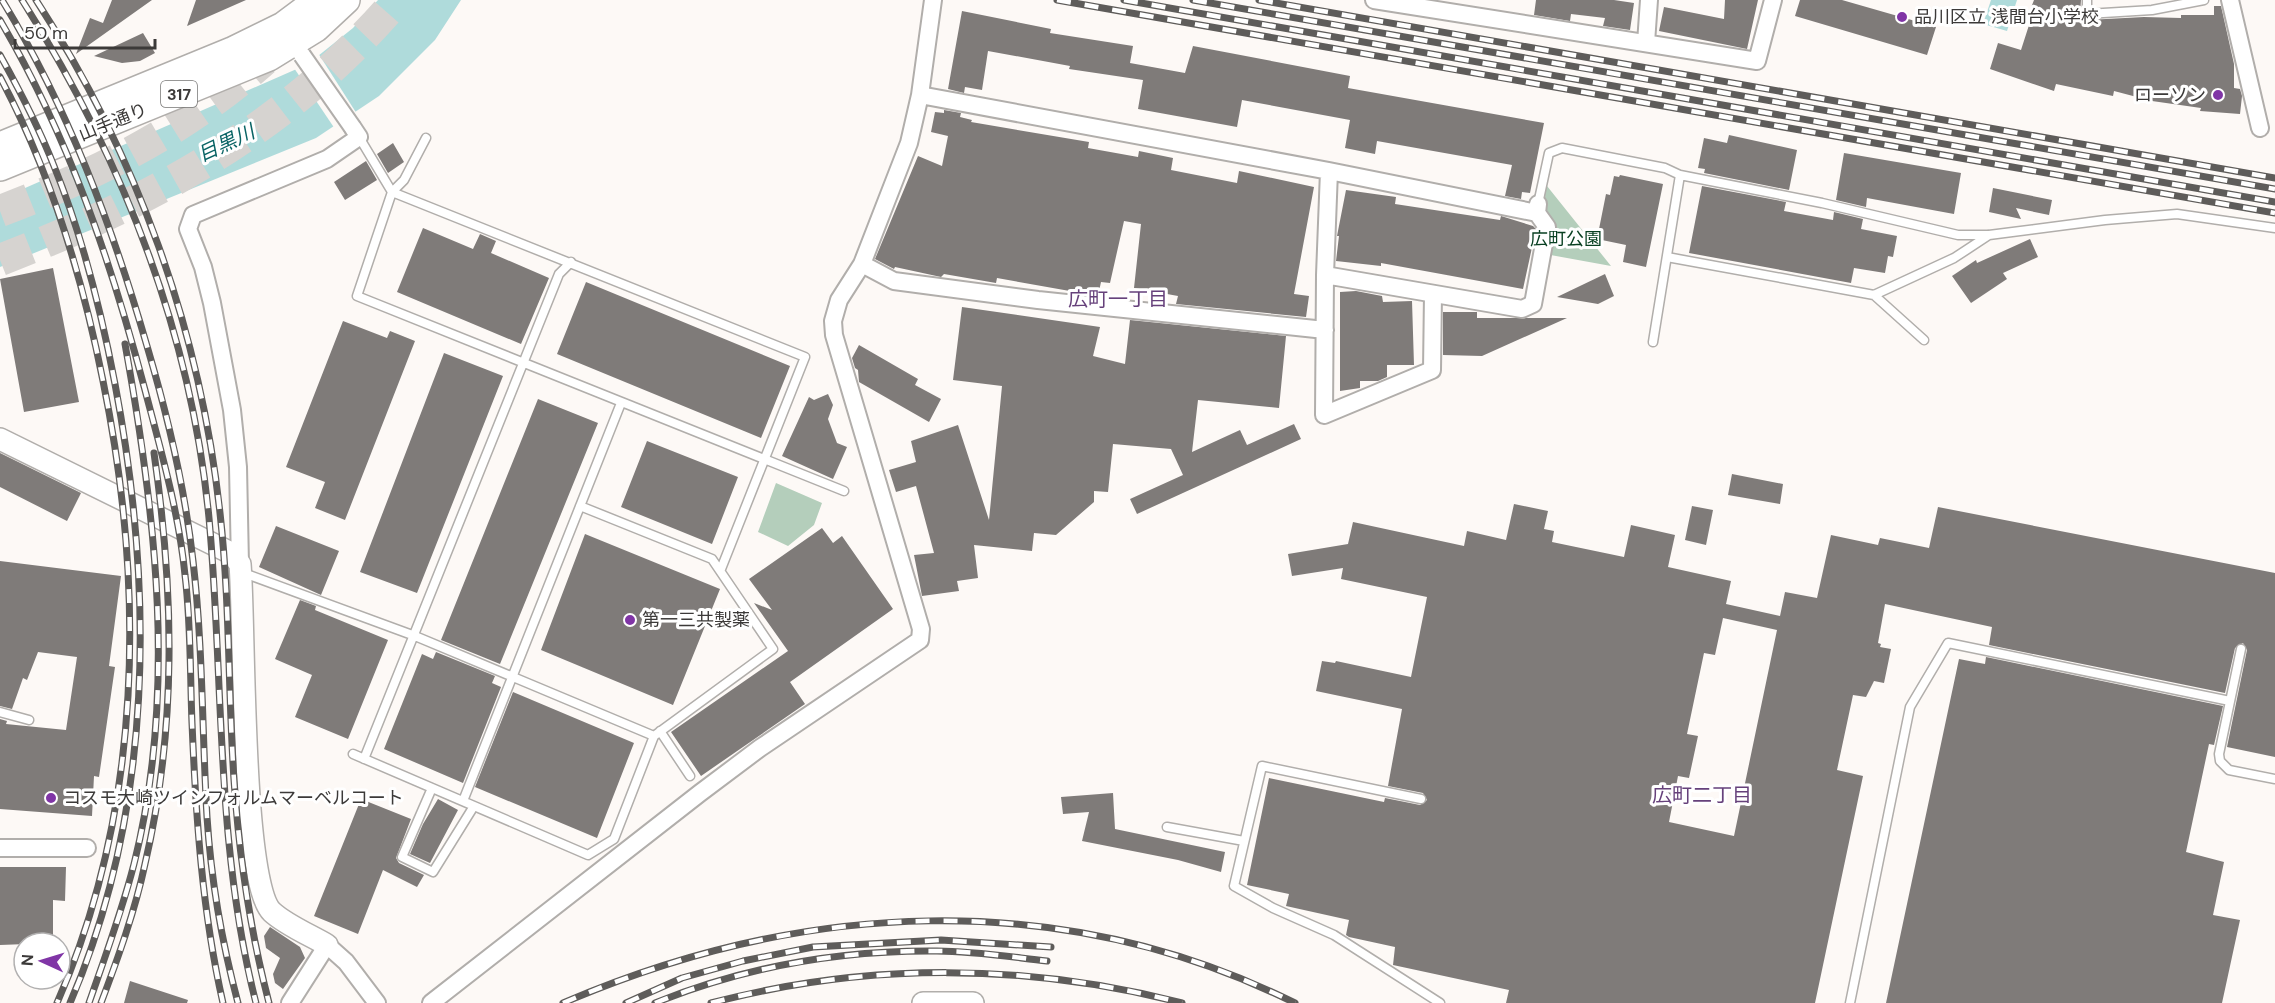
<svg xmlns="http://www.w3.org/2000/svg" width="2275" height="1003" font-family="'DM Sans','Noto Sans JP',sans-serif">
  <rect width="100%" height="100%" fill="#fdf9f6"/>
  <path fill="#b4cebb" d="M1545 186H1547L1611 266 1545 254 1539 212Z
    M776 483 822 503 814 525 788 546 758 532Z"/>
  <path fill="#afdbdb" d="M378 0H461L435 40 379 96 316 138 0 267V199L308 64 353 28Z
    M1991 0H2017L2007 31 1983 24Z"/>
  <path fill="#fdf9f6" d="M318 53 357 114 335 129 294 68Z"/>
  <path fill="#7f7b79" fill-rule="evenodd" d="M112 0H152L76 54 90 18 103 23Z
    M196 0H246L187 26Z
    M1536 0H1614L1634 3 1630 30 1603 26 1605 18 1571 14 1570 21 1534 15Z
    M1725 0H1758L1747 49 1659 31 1664 7 1724 19Z
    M1800 0H1842L1936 27 1927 55 1795 16Z
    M2034 0H2081L2080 13 2070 17H2081L2087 20 2144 17 2181 18V15H2214V6H2221L2234 64V88L2240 89 2242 96 2240 114 2200 111 2201 108 2152 101 2114 91 2113 96 2056 84 2054 91 1990 69 1998 43 2021 50 2030 22 2026 21Z
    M962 11 1051 29 1050 33 1133 46 1130 63 1185 73 1193 46 1350 76 1348 88 1544 123 1530 193 1522 192 1521 199 1505 196 1512 165 1377 141 1375 154 1345 148 1350 120 1242 100 1237 127 1138 109 1143 80 1069 69 1070 66 988 51 982 90 965 87 964 93 948 89Z
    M143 33 155 53 140 61 122 63 94 56Z
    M944 110 961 113 960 117 972 120 971 122 1089 142 1088 148 1138 157 1139 151 1173 158 1171 170 1237 183 1239 171 1314 187 1294 294 1309 296 1306 317 1176 304 1178 296 1134 288 1141 224 1124 221 1110 283 1101 282 1098 296 997 278 996 283 944 274 941 277 895 267 894 269 875 259 918 156 942 166 948 136 931 132 935 112 944 113Z
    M1729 135 1797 150 1789 190 1704 173 1705 169 1698 168 1704 138 1727 143Z
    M393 143 404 162 388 173 377 154Z
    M1844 153 1961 173 1954 214 1867 198 1866 207 1836 200Z
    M366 161 377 180 345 200 334 182Z
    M1620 175 1663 184 1646 267 1623 262 1626 245 1597 239 1606 194 1610 195 1614 176 1619 177Z
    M1702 186 1786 202 1784 211 1833 220 1834 212 1863 219 1861 229 1897 236 1893 257 1888 256 1885 273 1854 268 1851 283 1689 253Z
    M1993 188 2052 200 2049 215 2016 208 2021 219 1989 212Z
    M1346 190 1396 197 1395 204 1500 220 1501 216 1533 226 1536 229 1523 289 1381 263V266L1336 261 1339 236H1337Z
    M423 228 473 249 480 234 496 241 491 253 549 278 521 344 397 292Z
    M2030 239 2038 257 2003 273 2007 279 1971 303 1952 276 1976 260 1977 263Z
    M53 268 79 402 24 412 0 279Z
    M1605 274 1614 296 1598 304 1557 297Z
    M586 282 790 366 761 438 557 354Z
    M1356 291 1382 296 1383 302 1412 301 1414 365H1387V377L1378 381H1360V388L1340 391V292Z
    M962 307 1100 327 1093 356 1125 364 1130 320 1286 336 1279 408 1198 400 1192 452 1240 430 1247 445 1294 424 1301 439 1137 514 1130 499 1183 475 1171 449 1113 444 1108 492 1094 491V502L1056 535 1034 533 1032 551 974 545 978 578 957 581 959 591 922 596 914 555 934 553 916 486 896 492 889 470 916 462 911 441 958 425 989 520 1002 386 953 380Z
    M1443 312H1477V318H1567L1482 356 1443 355Z
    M343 321 387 338 390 331 415 341 345 520 315 508 325 482 286 467Z
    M859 345 918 379 915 385 941 399 929 422 859 382 858 370 855 368 852 358Z
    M444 353 503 376 417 593 360 572Z
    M828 394 833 405 828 419 837 443 847 447 833 479 782 456 809 397 814 400Z
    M538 399 598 423 500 664 441 640Z
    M647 441 738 477 712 544 621 507Z
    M0 453 81 493 67 521 0 487Z
    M1732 474 1783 484 1780 504 1728 495Z
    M1514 504 1548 511 1544 529 1554 531 1552 542 1624 557 1631 525 1675 535 1668 567 1731 581 1726 604 1780 616 1785 592 1817 598 1831 535 1878 545 1880 538 1929 548 1938 507 2275 573V757L2227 747 2247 650 2243 643 2235 648 2225 693 1989 645 1992 627 1885 604 1878 643 1881 644 1880 647 1891 649 1884 683 1874 681 1866 697 1853 695 1837 770 1863 776 1815 1003H1506L1509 990 1393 965 1395 947 1349 937 1346 935 1349 920 1286 906 1289 894 1247 885 1269 778 1384 802 1385 798 1420 805 1427 800 1423 793 1388 786 1402 709 1316 691 1322 661 1335 663 1336 661 1411 677 1427 597 1341 579 1343 568 1292 576 1288 554 1348 544 1353 522 1464 546 1467 531 1506 540ZM1723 618 1777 630 1734 836 1669 822 1678 776 1689 778 1698 736 1687 734 1704 653 1715 655Z
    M1692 506 1713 510 1706 545 1685 540Z
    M276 526 339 551 321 595 259 567Z
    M822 528 833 543 842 536 893 609 790 682 805 704 701 776 671 732 788 651 754 603 772 610 749 579Z
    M585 534 720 589 673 705 541 650Z
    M0 561 121 576 109 666 115 667 99 777 94 776 92 816 0 809V719L7 721 6 724 66 730 77 657 38 652 27 680 23 678 12 709 0 706Z
    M300 600 316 606 315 610 388 640 348 739 295 717 312 675 275 659Z
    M436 652 495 676 492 683 501 687 463 783 384 749 422 654 433 659Z
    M1986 657 2223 706 2214 745 2209 744 2186 852 2224 862 2213 915 2240 920 2222 1003H1886L1959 659 1985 664Z
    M513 692 634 743 597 838 475 787Z
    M1113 793 1115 829 1225 852 1221 872 1178 860 1082 841 1089 812 1063 814 1061 797Z
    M361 799 411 819 396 858 399 863 424 875 417 887 383 870 358 934 314 916Z
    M438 799 458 810 430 863 410 854 423 824Z
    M0 867H66L65 901 53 900V943L0 945Z
    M270 927 300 947 305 958 283 989 275 983 273 974 280 958 266 948 264 936Z
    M130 981 188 1000 187 1003H124Z"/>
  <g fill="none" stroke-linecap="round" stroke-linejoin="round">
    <path stroke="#d6d3d0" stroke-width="32" stroke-dasharray="32 16" stroke-linecap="butt" d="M0 211C96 175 187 129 264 60
      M0 260C155 200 288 128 397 0"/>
    <g stroke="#b1aeab" stroke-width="11">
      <path id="service" d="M2087 0V14L2152 10 2204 0
        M359 137 392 192 805 357 721 569
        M426 138 404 180 392 192 357 296 844 491
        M1680 175 1822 203 1958 235H1988
        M1538 204 1549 153 1562 148 1665 168 1680 175 1653 342
        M1667 257 1874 295 1924 340
        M1874 295 1954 258 1989 235 2105 220 2177 214 2275 228
        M241 572 415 636 654 736
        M2241 649 2219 754 2220 761 2229 770 2275 779
        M0 712 29 720
        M660 731 690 776
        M353 754 588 855 614 839 654 736 773 649 712 559 580 506
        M364 759 559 274 571 262
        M432 788 402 857 433 872 474 806
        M1421 799 1262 766 1234 886 1273 908 1334 935 1440 1003
        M463 801 621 403
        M1167 827 1244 841
        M1850 1003 1910 707 1948 643 2230 701"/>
    </g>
    <g stroke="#b1aeab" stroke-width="20">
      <path id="minor" d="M1374 0 1757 61 1773 0
        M2230 0 2260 128
        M1646 43 1649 0
        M920 95 1329 171 1537 213 1538 204
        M1329 171 1325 275 1324 415 1432 370 1433 294
        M862 264 894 281 1038 300 1325 330
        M1325 275 1522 309 1533 304 1547 227 1537 213
        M240 564 238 467 232 410 212 303 203 267 188 229 193 215 327 159 359 137 353 128
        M0 848H87
        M290 1003 327 945 346 962 377 1003
        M431 1003 700 793 760 748 920 640 921 629 834 335 833 321 839 300 862 264 909 143 920 95 933 0"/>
    </g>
    <g stroke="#b1aeab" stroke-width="24">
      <path id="tertiary" d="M0 439 231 553 240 564C245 620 241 883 272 912 286 925 310 935 327 945
        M923 1003H973"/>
    </g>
    <g stroke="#b1aeab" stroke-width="30">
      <path id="primary" d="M0 146 232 51 283 26 318 0
        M0 167 269 57 316 28 346 0"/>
    </g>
    <use href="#service" stroke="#fff" stroke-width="8"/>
    <use href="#minor" stroke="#fff" stroke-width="16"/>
    <use href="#tertiary" stroke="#fff" stroke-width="21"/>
    <use href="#primary" stroke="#fff" stroke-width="27"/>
    <g stroke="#5e5c5a" stroke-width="7">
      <path id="rail" d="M2 0C68 108 112 225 147 346 168 417 185 488 193 561 203 646 202 732 207 817 211 879 222 943 238 1003
        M22 0C122 158 191 331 209 518 224 681 215 844 256 1003
        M36 0C137 155 200 329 220 513 230 602 228 692 234 780 239 855 250 930 269 1003
        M1057 0 2275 213
        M1124 0 2275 202
        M1193 0 2275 189
        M1259 0 2275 178
        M0 20C69 138 110 258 145 390 161 451 179 513 185 575 191 624 190 674 192 723 196 818 202 911 223 1003
        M0 55C20 91 39 128 54 166 82 235 101 310 115 384 154 589 154 808 70 1003
        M0 77C51 173 82 275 103 381 145 586 143 808 57 1003
        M89 1003C105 957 122 911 134 864 177 693 156 515 125 344
        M101 1003C118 958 135 911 145 864 177 727 174 591 154 453
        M563 1003C800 901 1059 886 1295 1003
        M626 1003 682 978 743 961 813 947 941 940 1051 947
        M655 1003C744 967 841 950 937 951 974 951 1011 957 1047 961
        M711 1003C867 962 1027 963 1182 1003"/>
    </g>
    <use href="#rail" stroke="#fff" stroke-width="4.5" stroke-dasharray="14" stroke-linecap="butt"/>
    <g stroke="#b1aeab" stroke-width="20" stroke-linecap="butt">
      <path id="minor-bridge" d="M302 55 353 128"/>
    </g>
    <use href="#minor-bridge" stroke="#fff" stroke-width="16"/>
  </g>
  <g fill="#8035a6" stroke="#fff" stroke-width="2">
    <circle cx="1902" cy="17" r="6"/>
    <circle cx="2218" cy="95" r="6"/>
    <circle cx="630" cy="620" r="6"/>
    <circle cx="51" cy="798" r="6"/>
  </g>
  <g text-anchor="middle" stroke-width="6" stroke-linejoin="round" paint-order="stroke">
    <rect fill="#fff" stroke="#767574" stroke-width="1.5" x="161" y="81" width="36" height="26" rx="4.5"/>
    <g font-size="16" font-weight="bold" fill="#3c3a39">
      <text x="179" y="100">317</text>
    </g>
    <g font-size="18" fill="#3c3a39" stroke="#fff" text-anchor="start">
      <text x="1914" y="23">品川区立 浅間台小学校</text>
      <text x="2206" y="101" text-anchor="end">ローソン</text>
      <text x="642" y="626">第一三共製薬</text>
      <text x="63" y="804">コスモ大崎ツインフォルムマーベルコート</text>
    </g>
    <g font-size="18" fill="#3c3a39" stroke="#fff">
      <text transform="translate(113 122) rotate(-22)" y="6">山手通り</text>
    </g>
    <g font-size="18" fill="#094022" stroke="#fff">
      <text x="1566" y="245">広町公園</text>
    </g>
    <g font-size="20" font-style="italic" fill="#0a6465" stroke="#fff">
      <text transform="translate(226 143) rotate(-25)" y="7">目黒川</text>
    </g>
    <g font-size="20" fill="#66417b" stroke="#fff">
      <text x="1118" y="306">広町一丁目</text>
      <text x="1702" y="802">広町二丁目</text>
    </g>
  </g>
  <g transform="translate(42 961) rotate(274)"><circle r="28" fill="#ffffff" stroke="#b1b0b0" stroke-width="1.5"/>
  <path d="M0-4.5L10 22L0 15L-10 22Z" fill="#8035a6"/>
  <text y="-9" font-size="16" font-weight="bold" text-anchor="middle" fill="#3c3a39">N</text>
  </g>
  <path d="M15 39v9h140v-9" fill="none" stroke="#3c3a39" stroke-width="3"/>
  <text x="24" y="39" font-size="18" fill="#3c3a39" stroke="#ffffff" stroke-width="4.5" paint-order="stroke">50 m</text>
</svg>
